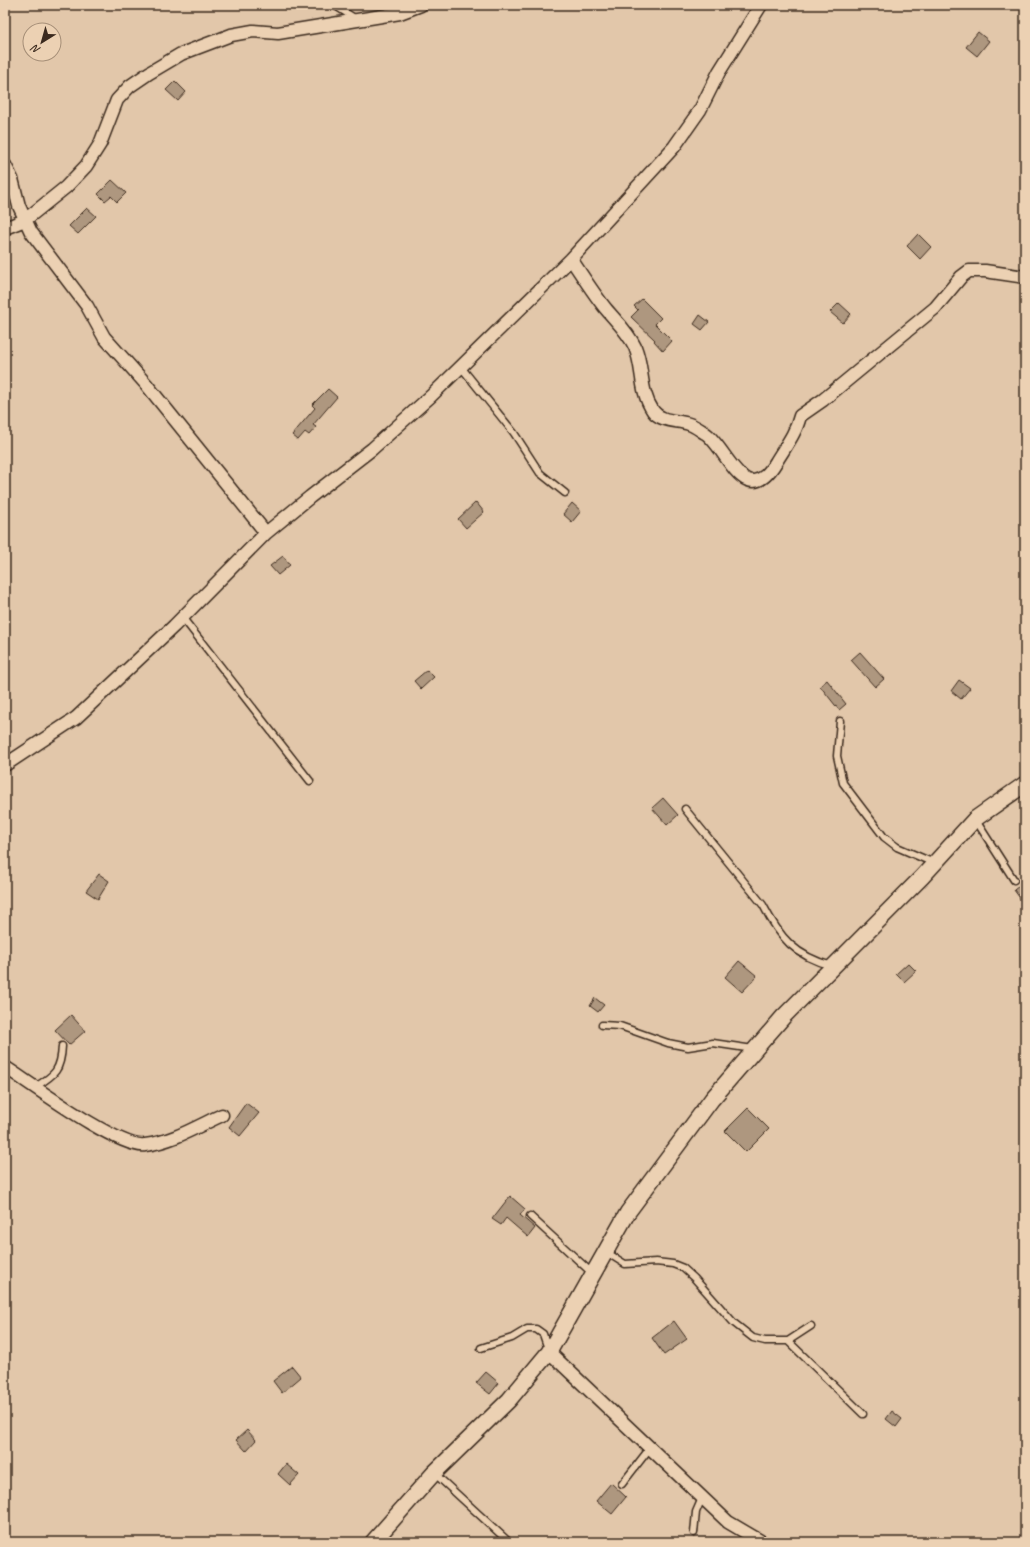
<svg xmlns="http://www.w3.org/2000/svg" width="1030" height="1547" font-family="Caveat,sans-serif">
  <rect width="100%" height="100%" fill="#e2c7aa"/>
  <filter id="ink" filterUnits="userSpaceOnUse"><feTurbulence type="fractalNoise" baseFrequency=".025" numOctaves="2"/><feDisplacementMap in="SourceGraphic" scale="8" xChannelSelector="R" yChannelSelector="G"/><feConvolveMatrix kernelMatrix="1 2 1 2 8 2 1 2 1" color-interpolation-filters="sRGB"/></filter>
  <g filter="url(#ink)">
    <path fill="#ae977f" stroke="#3b2a1e" d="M978 32 989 41 977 56 966 47Z
      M175 81 186 92 178 101 166 90Z
      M112 180 126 193 117 202 111 196 105 201 98 194Z
      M87 208 96 216 78 234 69 226Z
      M918 234 931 247 920 259 907 246Z
      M642 299 661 318 655 324 672 341 663 351 654 341 655 340 631 317 638 310 634 306Z
      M839 303 851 314 843 323 830 312Z
      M700 315 709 322 702 330 694 324Z
      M328 389 337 397 313 425 316 427 309 435 305 432 298 440 292 435 315 408 312 405Z
      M476 502 484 512 466 528 458 519Z
      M572 503 581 511 572 522 563 514Z
      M283 556 290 565 278 575 270 566Z
      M860 652 884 679 875 687 851 660Z
      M427 670 434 677 421 689 414 681Z
      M827 680 846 704 839 710 820 686Z
      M959 680 970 688 961 699 951 691Z
      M663 798 678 815 667 825 652 808Z
      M99 874 109 881 98 899 86 891Z
      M1025 881V905L1014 890Z
      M739 961 757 976 742 992 725 977Z
      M908 963 916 971 904 982 896 974Z
      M595 998 604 1005 598 1012 590 1006Z
      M71 1015 85 1031 69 1045 55 1030Z
      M246 1103 259 1113 240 1136 229 1127Z
      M748 1108 769 1129 746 1152 725 1131Z
      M510 1196 525 1209 520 1215 535 1228 528 1237 506 1218 501 1225 492 1219Z
      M674 1321 687 1339 664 1355 652 1338Z
      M292 1366 301 1377 282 1393 273 1381Z
      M486 1372 499 1383 490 1394 476 1383Z
      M892 1411 902 1419 896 1427 886 1419Z
      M247 1430 256 1440 246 1451 236 1440Z
      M286 1464 299 1475 290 1485 278 1474Z
      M611 1483 626 1497 612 1514 596 1501Z"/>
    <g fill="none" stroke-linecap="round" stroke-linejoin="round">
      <g stroke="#3b2a1e" stroke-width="9">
        <path id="service" d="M334 5 356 19
          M461 367 514 433 540 473 565 493
          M182 617 310 781
          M840 721 837 756 843 783 884 837 897 847 934 863
          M685 809 763 905C780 938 795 956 832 966
          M975 819 1014 880
          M602 1025 620 1026 668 1043 688 1047 713 1043 753 1049
          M35 1087C55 1075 61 1070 62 1046
          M530 1216 593 1274
          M606 1252 625 1264 656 1262 673 1264 683 1268 694 1278 734 1323 753 1338 765 1341H788L811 1326
          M788 1341 863 1414
          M481 1348 512 1338 527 1329H536L543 1334 548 1349
          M434 1473 509 1542
          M622 1484 650 1448
          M694 1533 696 1512 702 1498"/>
      </g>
      <g stroke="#3b2a1e" stroke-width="15">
        <path id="minor" d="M5 165 12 179 19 206 31 232 87 306 104 337 146 384 266 533
          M5 228 25 220 66 187 86 166 100 144 117 100 130 86 149 73 181 54 231 35 253 31 278 33 400 13 421 5
          M571 259C582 275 593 293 606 309 616 321 628 332 635 347 644 369 639 390 653 411 661 422 677 420 689 424 695 426 700 430 705 433 727 447 745 513 776 462 785 447 796 433 800 416L823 400 935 308 961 277 969 271H985L1025 277
          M5 765 76 718 174 626 266 533 310 497 372 449 431 396 571 259 674 147 700 110 719 72 761 5
          M5 1067C30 1083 119 1149 145 1145 172 1142 198 1126 222 1115
          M549 1352 728 1522 762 1542"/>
      </g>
      <g stroke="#3b2a1e" stroke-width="18">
        <path id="tertiary" d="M373 1542 434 1473 509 1400 549 1352 628 1212 712 1099 784 1016 922 877 975 819 1025 784"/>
      </g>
      <use href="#service" stroke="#ecd1b3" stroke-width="6"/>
      <use href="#minor" stroke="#ecd1b3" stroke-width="12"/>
      <use href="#tertiary" stroke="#ecd1b3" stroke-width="15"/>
    </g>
  </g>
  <rect width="1030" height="1547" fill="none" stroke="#ecd1b3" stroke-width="20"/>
  <rect x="10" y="10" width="1010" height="1527" fill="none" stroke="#3b2a1e" stroke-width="1.5" filter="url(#ink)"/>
  <g transform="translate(42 42) rotate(217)"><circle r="19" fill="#ecd1b3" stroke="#a58e77"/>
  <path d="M0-3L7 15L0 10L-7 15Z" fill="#3b2a1e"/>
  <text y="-6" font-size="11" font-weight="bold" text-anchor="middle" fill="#3b2a1e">N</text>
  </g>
</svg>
